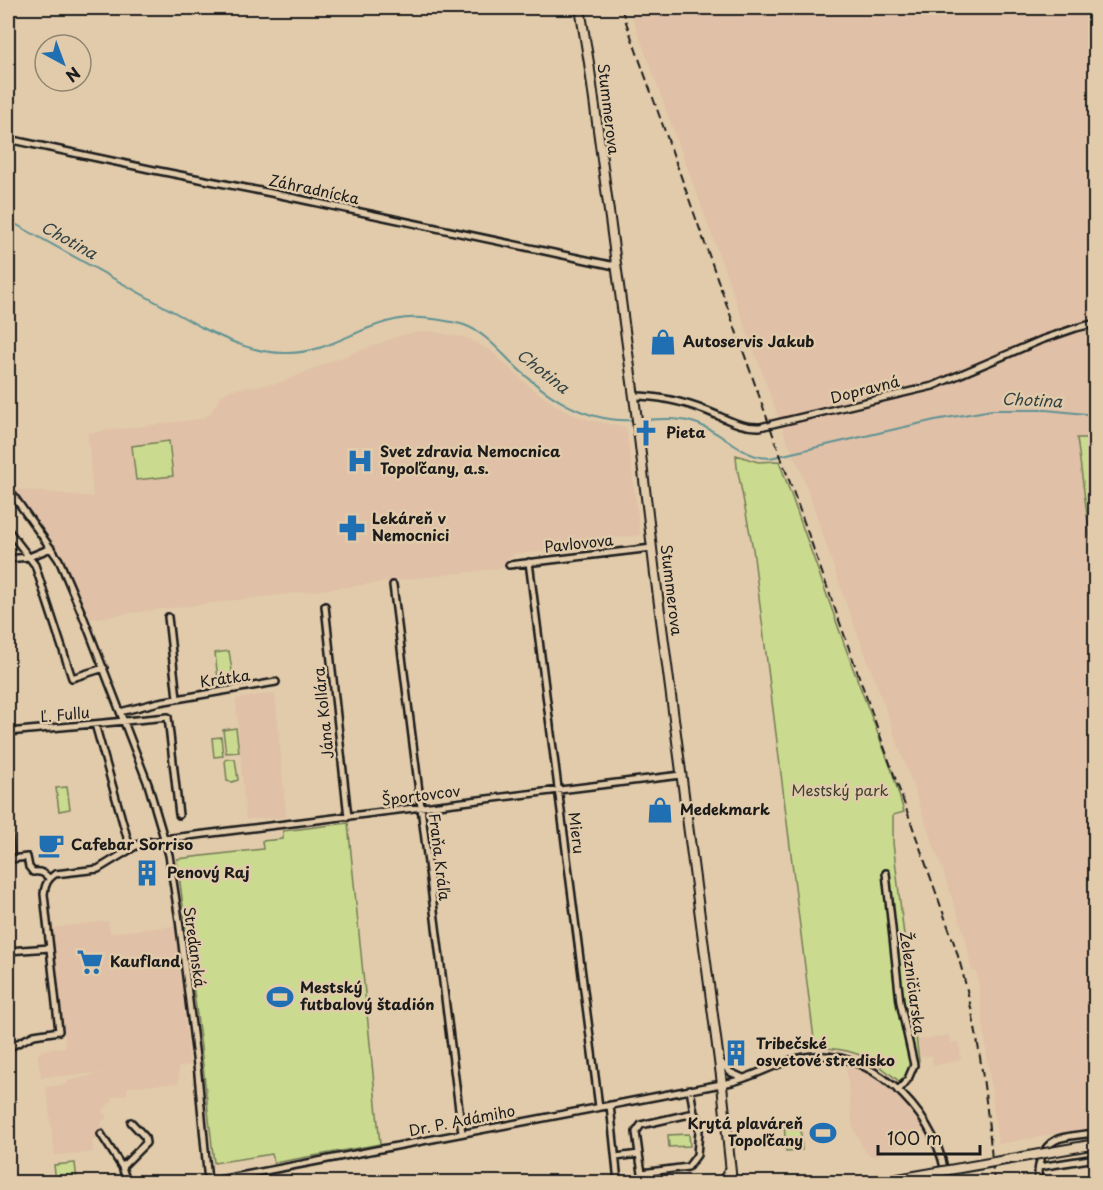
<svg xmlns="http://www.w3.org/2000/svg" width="1103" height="1190" font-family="'Playpen Sans',sans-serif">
  <rect width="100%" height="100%" fill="#e1cbaa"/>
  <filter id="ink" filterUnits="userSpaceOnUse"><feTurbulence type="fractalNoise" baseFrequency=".0167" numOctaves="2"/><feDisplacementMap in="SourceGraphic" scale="12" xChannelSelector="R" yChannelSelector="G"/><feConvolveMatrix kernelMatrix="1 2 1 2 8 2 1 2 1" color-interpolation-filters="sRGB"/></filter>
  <g filter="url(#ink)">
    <path fill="#e0c0a6" d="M629 8H1095V440L1078 438 1096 576 1095 1127 998 1144 977 972 972 971 966 939 942 868 881 696 844 597 801 470 788 443Z
      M428 331 467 338 491 351 532 389 564 411 590 420 626 427 640 535 568 543V545L558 546 556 544 557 552 547 553V551L513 554 512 557 508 558 509 569 500 568 145 611 91 619 71 577 56 548 13 489 93 497 88 433 201 419 210 414 222 395 233 389 280 383 332 361 402 335Z
      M275 693 286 817 246 819 236 699Z
      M108 921 110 933 175 926 190 1065 178 1067 179 1083 127 1087V1094L110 1097 113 1100 101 1111 107 1117 100 1124 106 1130 92 1141 93 1152 55 1155 46 1087 68 1084V1081L98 1074 121 1072 41 1077 38 1055 42 1050 66 1047 53 928Z
      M949 1035 950 1043 959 1042 961 1060 933 1066 932 1055 921 1057 918 1040Z
      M846 1066 867 1073 889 1087 908 1107 924 1129 875 1157 865 1152 853 1126Z"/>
    <path fill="#cadb8f" stroke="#737c56" stroke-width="1.5" d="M1077 438H1095V576Z
      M169 441 173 476 136 480 132 446Z
      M736 455 758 462 779 461 851 663 892 771 904 812 893 815V843L919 1061 900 1082C886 1071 872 1058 854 1053 842 1049 828 1048 815 1047L753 549 737 467Z
      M229 651 233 677 218 679 215 653Z
      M236 728 239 752 226 753 223 730Z
      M221 737 223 756 214 757 212 738Z
      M229 759H235L238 780 232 782 227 781 225 760Z
      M67 787 70 809 59 811 56 788Z
      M348 823 380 1144 274 1163 272 1154 214 1163 200 1039 177 859 263 849 262 841 283 839V831Z
      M800 1121 802 1150 786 1151 784 1122Z
      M689 1134 690 1146 669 1147 668 1135Z
      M75 1163 77 1182H56L54 1165Z"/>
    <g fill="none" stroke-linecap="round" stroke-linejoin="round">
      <path stroke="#609294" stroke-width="2" d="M8 220 201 327C228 341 257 354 288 353 317 353 339 340 366 329 397 317 412 315 446 321 452 322 458 323 464 325 482 331 497 348 510 361 544 395 584 423 634 420
        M639 420C658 419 677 417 695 423 722 431 741 458 770 458L935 420 992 410H1046L1096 415"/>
      <g stroke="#1c1c1c" stroke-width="10">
        <path id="street" d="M8 139 154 170 271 193 615 266
          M634 396C658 396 684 402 707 411 725 418 740 428 760 427L933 386 1041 340 1076 328 1096 323
          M8 473 10 466
          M8 483 10 491 59 560 83 616 148 784 169 855 179 920 198 1074 208 1182
          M8 530 35 565 72 678 104 668
          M8 559 29 557 51 548
          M529 562 599 1107
          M509 565 652 548
          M393 585 462 1133
          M325 606 348 817
          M168 617 177 698
          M120 712 159 702 276 682
          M95 724 130 848
          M8 732 168 717 179 815
          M8 827 11 859 27 857 29 867 33 872C41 871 44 873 49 878
          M886 873 900 1002 914 1065 908 1079 898 1091
          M8 951 50 948
          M8 1048 34 1035 59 1031 44 894C45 884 48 879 55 874L98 869 139 844 164 839 681 775
          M720 1061 730 1072 743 1078
          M610 1105 618 1182
          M101 1134 122 1167
          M639 1154 636 1132 641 1125 694 1113
          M616 1157 639 1154 642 1173 688 1167 697 1155 699 1131V1120L694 1113 690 1089
          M1039 1167 1096 1158
          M127 1182 122 1167 146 1143 145 1137 131 1122
          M208 1182 732 1082C760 1075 785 1057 815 1056 879 1052 942 1122 946 1182
          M1038 1182C1037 1167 1041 1147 1056 1140 1063 1136 1086 1134 1096 1133"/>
      </g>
      <g stroke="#1c1c1c" stroke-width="12">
        <path id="secondary" d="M580 8 589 63 636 412 655 574 721 1076 732 1182
          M722 1182 730 1170"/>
      </g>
      <use href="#street" stroke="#e1cbaa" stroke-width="5"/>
      <use href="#secondary" stroke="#e1cbaa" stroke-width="8"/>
      <path stroke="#1c1c1c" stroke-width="2" stroke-dasharray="9 4.5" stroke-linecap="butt" d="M621 8 955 946C979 1024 987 1101 994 1182"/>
      <g stroke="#1c1c1c" stroke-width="12" stroke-linecap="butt">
        <path id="secondary-bridge" d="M881 1182 1096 1144"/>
      </g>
      <use href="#secondary-bridge" stroke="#e1cbaa" stroke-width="8"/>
    </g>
  </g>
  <defs>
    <g id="shop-bare" transform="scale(2.07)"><path d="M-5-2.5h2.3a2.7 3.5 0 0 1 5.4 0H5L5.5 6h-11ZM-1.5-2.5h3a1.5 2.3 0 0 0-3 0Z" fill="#1f6fb2" stroke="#e1cbaa" stroke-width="2.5" paint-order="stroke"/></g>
    <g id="church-bare" transform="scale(2.07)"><path d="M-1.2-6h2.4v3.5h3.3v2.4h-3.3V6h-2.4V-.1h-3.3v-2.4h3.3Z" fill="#1f6fb2" stroke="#e1cbaa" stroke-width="2.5" paint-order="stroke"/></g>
    <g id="hospital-bare" transform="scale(2.07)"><path d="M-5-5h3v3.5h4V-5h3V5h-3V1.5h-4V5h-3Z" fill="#1f6fb2" stroke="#e1cbaa" stroke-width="2.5" paint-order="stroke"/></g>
    <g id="pharmacy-bare" transform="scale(2.07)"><path d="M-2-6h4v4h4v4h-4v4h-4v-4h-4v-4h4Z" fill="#1f6fb2" stroke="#e1cbaa" stroke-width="2.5" paint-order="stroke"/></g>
    <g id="cafe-bare" transform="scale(2.07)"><path d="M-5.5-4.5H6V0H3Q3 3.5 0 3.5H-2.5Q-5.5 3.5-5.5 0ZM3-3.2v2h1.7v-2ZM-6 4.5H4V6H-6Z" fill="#1f6fb2" stroke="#e1cbaa" stroke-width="2.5" paint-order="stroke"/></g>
    <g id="building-bare" transform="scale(2.07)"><path d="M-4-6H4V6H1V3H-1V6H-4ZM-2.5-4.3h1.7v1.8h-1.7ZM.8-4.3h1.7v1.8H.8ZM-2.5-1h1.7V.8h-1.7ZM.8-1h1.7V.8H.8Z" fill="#1f6fb2" stroke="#e1cbaa" stroke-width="2.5" paint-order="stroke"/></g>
    <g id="supermarket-bare" transform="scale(2.07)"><path d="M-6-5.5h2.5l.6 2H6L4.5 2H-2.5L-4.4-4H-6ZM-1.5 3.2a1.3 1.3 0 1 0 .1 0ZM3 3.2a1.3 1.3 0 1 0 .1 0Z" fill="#1f6fb2" stroke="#e1cbaa" stroke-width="2.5" paint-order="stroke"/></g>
    <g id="stadium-bare" transform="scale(2.07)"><path d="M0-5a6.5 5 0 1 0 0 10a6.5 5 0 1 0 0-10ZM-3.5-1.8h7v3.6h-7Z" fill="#1f6fb2" stroke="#e1cbaa" stroke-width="2.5" paint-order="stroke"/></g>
  </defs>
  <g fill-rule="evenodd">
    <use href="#shop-bare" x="663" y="342"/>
    <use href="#church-bare" x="646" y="433"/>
    <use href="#hospital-bare" x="360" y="461"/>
    <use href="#pharmacy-bare" x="352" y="528"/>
    <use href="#shop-bare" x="660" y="810"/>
    <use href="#cafe-bare" x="51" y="845"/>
    <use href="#building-bare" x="147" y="873"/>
    <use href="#supermarket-bare" x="90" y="962"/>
    <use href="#stadium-bare" x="280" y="997"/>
    <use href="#building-bare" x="736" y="1053"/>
    <use href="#stadium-bare" x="823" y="1133"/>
  </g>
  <g text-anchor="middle" stroke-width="5" stroke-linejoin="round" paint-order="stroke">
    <g font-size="15" fill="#1c1c1c" stroke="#e1cbaa">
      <text transform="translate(608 109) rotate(83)" y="5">Stummerova</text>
      <text transform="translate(314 190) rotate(12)" y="5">Záhradnícka</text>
      <text transform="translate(865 390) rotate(-14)" y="5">Dopravná</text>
      <text transform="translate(579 544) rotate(-6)" y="5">Pavlovova</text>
      <text transform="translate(671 590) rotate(83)" y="5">Stummerova</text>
      <text transform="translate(225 679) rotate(-8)" y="5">Krátka</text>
      <text transform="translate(324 713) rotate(-96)" y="5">Jána Kollára</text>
      <text transform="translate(65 715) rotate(-5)" y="5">Ľ. Fullu</text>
      <text transform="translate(421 796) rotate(-7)" y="5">Športovcov</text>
      <text transform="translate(576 833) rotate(83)" y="5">Mieru</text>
      <text transform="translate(439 857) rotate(83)" y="5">Fraňa Kráľa</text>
      <text transform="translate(194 947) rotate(82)" y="5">Streďanská</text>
      <text transform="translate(912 983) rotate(82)" y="5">Železničiarska</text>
      <text transform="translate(462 1121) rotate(-11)" y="5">Dr. P. Adámiho</text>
    </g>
    <g font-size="15" font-weight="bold" fill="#1c1c1c" stroke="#e1cbaa" text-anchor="start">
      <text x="683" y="347">Autoservis Jakub</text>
      <text x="666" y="438">Pieta</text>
      <text x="380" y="457">Svet zdravia Nemocnica<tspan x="380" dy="17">Topoľčany, a.s.</tspan></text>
      <text x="372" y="524">Lekáreň v<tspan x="372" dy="17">Nemocnici</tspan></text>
      <text x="680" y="815">Medekmark</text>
      <text x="71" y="850">Cafebar Sorriso</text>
      <text x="167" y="878">Penový Raj</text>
      <text x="110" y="967">Kaufland</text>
      <text x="300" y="993">Mestský<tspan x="300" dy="17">futbalový štadión</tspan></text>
      <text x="756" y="1049">Tribečské<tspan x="756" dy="17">osvetové stredisko</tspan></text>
      <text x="803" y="1129" text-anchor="end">Krytá plaváreň<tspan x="803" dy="17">Topoľčany</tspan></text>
    </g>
    <g font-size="15" fill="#3f4233" stroke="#e1cbaa">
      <text x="840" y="796">Mestský park</text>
    </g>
    <g font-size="16" font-style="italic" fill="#334344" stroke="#e1cbaa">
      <text transform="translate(69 240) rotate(29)" y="6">Chotina</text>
      <text transform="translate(543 371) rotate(38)" y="6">Chotina</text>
      <text transform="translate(1032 400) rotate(3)" y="6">Chotina</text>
    </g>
  </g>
  <rect width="1103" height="1190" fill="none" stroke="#e1cbaa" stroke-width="30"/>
  <rect x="15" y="15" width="1073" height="1160" fill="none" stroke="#1c1c1c" stroke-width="2" filter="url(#ink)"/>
  <g transform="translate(63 63) rotate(139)"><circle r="28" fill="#e1cbaa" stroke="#928571" stroke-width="1.5"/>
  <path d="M0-4.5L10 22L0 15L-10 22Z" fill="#1f6fb2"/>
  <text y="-9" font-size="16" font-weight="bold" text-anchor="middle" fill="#1c1c1c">N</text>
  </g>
  <path d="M878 1145v9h102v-9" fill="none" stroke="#1c1c1c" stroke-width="3"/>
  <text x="887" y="1145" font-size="18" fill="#1c1c1c" stroke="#e1cbaa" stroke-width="4.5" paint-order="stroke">100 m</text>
</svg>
